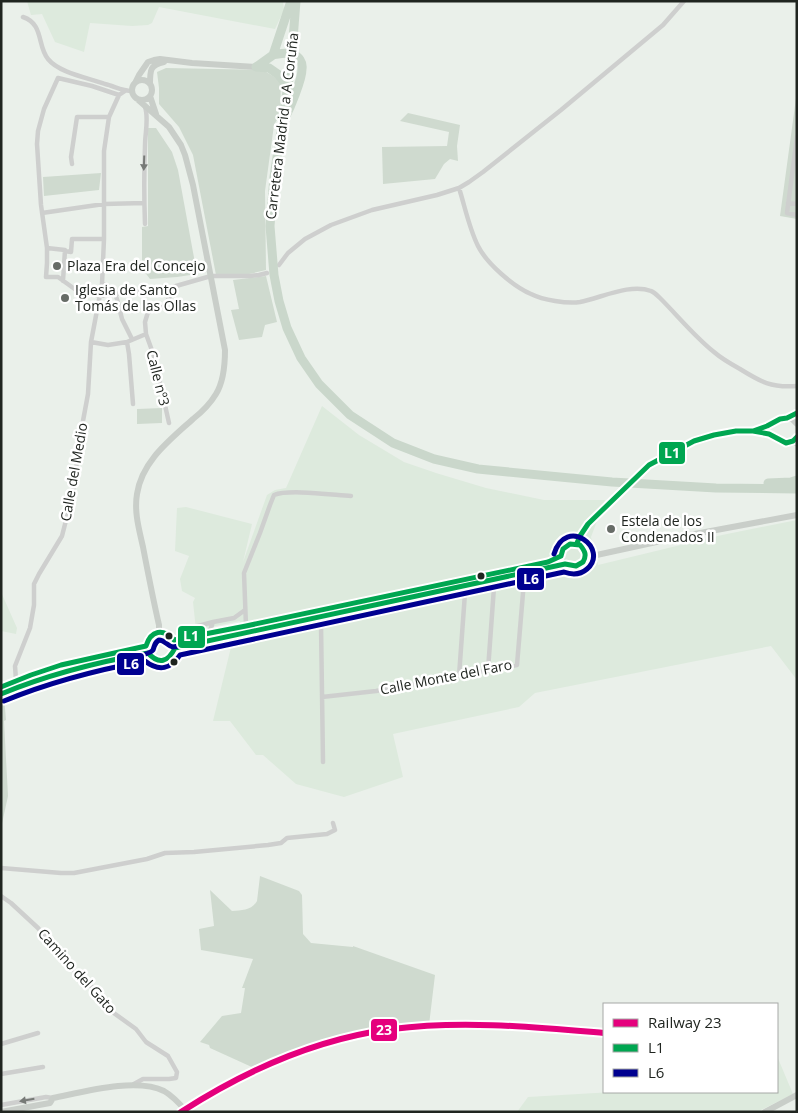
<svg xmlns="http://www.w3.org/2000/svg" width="798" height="1113" font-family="'Open Sans',sans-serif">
  <rect width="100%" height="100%" fill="#eaf0ea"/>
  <path fill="#ddeadd" d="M27 1H283L284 10 275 29 159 7 152 23 148 25 132 26 90 23 84 52 55 42 42 14 31 15Z
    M322 406 359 435 404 462 436 473 486 488 544 500H605L591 537 598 565 722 535 797 520V680L771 646 535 693 519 707 393 734 403 777 344 797 296 784 263 755H256L230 721H213L232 643 240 621 196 630 193 602 195 598 182 591 180 579 189 556 175 551 177 508 186 507 252 524 243 562 267 495 275 490 286 488Z
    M1 592 17 628 16 634 1 631Z
    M777 1056 793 1094 757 1112H517L528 1097 612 1092H777Z"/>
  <path fill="#cfdacf" d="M166 68 263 70 281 81 280 114 274 125 265 191 266 270 245 275H216L193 155 179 127 159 104V88L157 72Z
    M797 91V219L780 216Z
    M408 113 460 125 457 146 458 161 450 159 444 164 435 179 383 184 382 147 447 146 449 132 400 121Z
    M148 128H156L172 152 178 170 197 274 177 277 150 279 143 270 142 267V227L148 226Z
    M101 173 99 190 44 196 43 177Z
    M266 276 277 322 265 325 262 337 239 340 231 310 239 309 233 280Z
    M162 408V423L137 424V409Z
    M4 697 6 720 4 721 8 796 1 828V699Z
    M260 876 299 891 302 895 303 934 311 943 353 947V946L435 975 429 1025C390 1028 349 1033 312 1046 293 1053 274 1060 254 1068L210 1048 209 1045 200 1042 222 1016 241 1013 245 988H242L253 959 201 950 199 929 214 926 210 890 232 911C242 910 251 911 257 901Z"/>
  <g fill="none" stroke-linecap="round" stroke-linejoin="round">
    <path stroke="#cecfce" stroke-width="4.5" d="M23 17C44 24 37 46 48 59 59 73 89 78 105 84 114 86 122 91 132 91
      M145 107C149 118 145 133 145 146 144 172 144 198 145 224
      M797 137 787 213 797 215
      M72 164 71 157 77 117H109
      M459 188C465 207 469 228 478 246 487 264 513 286 531 294 543 300 567 304 580 302 601 298 630 283 651 291 654 292 657 295 660 298 678 316 694 336 714 352 722 359 731 364 740 369 761 382 771 388 797 386
      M788 203 797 204
      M42 213 104 204 144 203
      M47 248 41 205 37 144 38 131 44 109 58 78 92 86 119 95 125 91
      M65 251 71 252 72 239H104
      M279 265 288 253 305 239 331 225 372 210 437 195 459 188 469 182 483 172 561 110 663 25 684 1
      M63 281 65 250 47 248V263L46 277H58L76 290 100 296 129 292 162 290 211 276H250L259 275 267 273
      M102 284C109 285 110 288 112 295
      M115 294 117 299 122 319 132 339
      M91 342 108 345 127 342 146 334
      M127 342 129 354 133 404
      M787 418 797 413
      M169 423 154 356 146 334 145 322 148 312 164 306 172 293 174 287
      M321 624 323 762
      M198 626 213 622
      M246 626 244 573 260 533 270 505 274 495C289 489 333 495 351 496
      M299 627 321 624 551 576 567 572 576 567
      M208 633 211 628 213 622 234 618 245 610
      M488 670 494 587
      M459 676 465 593
      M16 680 15 666 30 628 34 605V584L39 574 62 536 73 493 80 437 88 394 91 342 102 284 104 239V151L109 117 119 95
      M322 697 376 691 517 665 524 581
      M1 868 61 873H74L147 859 165 853 194 852 268 845 281 843 287 838 327 834 335 830 333 823
      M1 896 11 903 38 928 69 966 104 998 111 1011 136 1029 146 1042 168 1056 177 1072 176 1078 169 1079H143L134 1084
      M1 1044 38 1033
      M1 1074 43 1067
      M1 1105 46 1097 53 1098"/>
    <path stroke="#c9cec9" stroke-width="6" d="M132 90a10 10 0 1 1 20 0a10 10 0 1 1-20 0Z
      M136 81 139 75 148 62 154 60 160 59 192 63 256 67
      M150 84C150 70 150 65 164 62
      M150 96 156 114
      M136 98 169 127 181 145 185 155 193 185 225 350C225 365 224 381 216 394 210 404 202 412 193 419 170 440 142 461 137 494 134 512 139 529 143 547 148 573 153 599 159 625V632
      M755 431C760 432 764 433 769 434 780 438 783 449 796 438
      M561 555a12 12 0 1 1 24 0a12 12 0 1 1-24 0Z
      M577 543 580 536 588 524 624 488 649 465 673 452 694 441 714 435 736 431H753L767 426 783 418 792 419 797 424
      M586 556H592L684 536 797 515
      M146 646a14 14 0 1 1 28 0a14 14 0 1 1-28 0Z
      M174 640 246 626 548 562 561 556
      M175 648 565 564
      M1 687C27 675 54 666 82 660 103 655 125 652 146 646
      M1 694C48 673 98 662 148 653
      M1 1112 50 1103 53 1098C83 1092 136 1077 164 1091 173 1096 180 1104 187 1112
      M765 1112 797 1095"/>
    <path stroke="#cad7cb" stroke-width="9" d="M296 1 291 65 274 177 270 226 274 275 279 301 287 328 301 358 319 384 350 415 393 443 434 459 478 469 612 482 716 488 797 489
      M273 55C279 54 286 52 292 54 299 56 303 62 302 69 302 80 290 108 285 118
      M256 67 273 55 291 1
      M256 67 269 68 279 75 287 86
      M794 440 797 442
      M768 483 791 482 797 480"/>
    <g stroke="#fff" stroke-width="9">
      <path id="bus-1" d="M753 431 769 434 786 443 793 441 797 437
        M577 543 580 536 588 524 649 465 694 441 714 435 736 431H753L767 426 780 419 787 418 797 413
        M1 687 31 675 61 665 146 646C151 630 163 628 174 640L246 626 548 562 561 556 563 549 570 544 580 545C585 551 587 555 583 562L576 566 565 564 175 648C168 662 159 665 148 653 98 662 49 674 1 694"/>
    </g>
    <g stroke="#fff" stroke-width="9">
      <path id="bus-2" d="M126 658C132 657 149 655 153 650 155 645 154 643 159 640 165 640 167 646 173 647L197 643
        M4 701C50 682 97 670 145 661 159 672 171 669 180 655L564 572C572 575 580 575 587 569 610 549 566 515 554 554"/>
    </g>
    <use href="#bus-1" stroke="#00a651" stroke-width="5"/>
    <use href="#bus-2" stroke="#000090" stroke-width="5"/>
    <g stroke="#fff" stroke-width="10">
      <path id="rail-1" d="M181 1112C246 1070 315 1039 392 1029 462 1020 534 1027 604 1033"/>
    </g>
    <use href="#rail-1" stroke="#e5007d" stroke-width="6"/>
  </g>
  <defs><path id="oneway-solid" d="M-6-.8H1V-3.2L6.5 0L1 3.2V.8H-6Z" transform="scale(1.25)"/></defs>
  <g fill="#777a77">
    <use href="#oneway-solid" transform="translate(144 163) rotate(92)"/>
    <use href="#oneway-solid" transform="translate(27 1100) rotate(170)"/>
  </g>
  <g fill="#676c67" stroke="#fff" stroke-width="2">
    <circle cx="57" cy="266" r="5"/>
    <circle cx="65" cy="298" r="5"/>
    <circle cx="611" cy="529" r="5"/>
  </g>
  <g fill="#202520" stroke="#fff" stroke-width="2">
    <circle cx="481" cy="576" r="4.5"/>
    <circle cx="169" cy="636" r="4.5"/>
    <circle cx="174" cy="662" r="4.5"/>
  </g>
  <g text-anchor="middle" stroke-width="5" stroke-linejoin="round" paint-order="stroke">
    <g font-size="14" fill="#202520" stroke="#fff">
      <text transform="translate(282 126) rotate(-83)" y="5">Carretera Madrid a A Coruña</text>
      <text transform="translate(158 378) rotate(76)" y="5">Calle nº3</text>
      <text transform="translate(74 472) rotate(-80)" y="5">Calle del Medio</text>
      <text transform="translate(446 677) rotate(-11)" y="5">Calle Monte del Faro</text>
      <text transform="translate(77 971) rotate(48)" y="5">Camino del Gato</text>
    </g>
    <g font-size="14" fill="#202520" stroke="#fff" text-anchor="start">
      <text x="67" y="271">Plaza Era del Concejo</text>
      <text x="75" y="295">Iglesia de Santo<tspan x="75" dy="16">Tomás de las Ollas</tspan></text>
      <text x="621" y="526">Estela de los<tspan x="621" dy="16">Condenados II</tspan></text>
    </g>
  </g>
  <g stroke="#fff" stroke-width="2">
    <rect x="658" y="441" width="28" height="24" rx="5" fill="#00a651"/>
    <rect x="516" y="567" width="29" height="24" rx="5" fill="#000090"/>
    <rect x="177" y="625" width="29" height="24" rx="5" fill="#00a651"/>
    <rect x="116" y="652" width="29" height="24" rx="5" fill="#000090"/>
    <rect x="370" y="1018" width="28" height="24" rx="5" fill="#e5007d"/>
  </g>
  <g font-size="14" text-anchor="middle" font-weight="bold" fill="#fff">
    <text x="672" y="458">L1</text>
    <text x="531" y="584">L6</text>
    <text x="191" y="641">L1</text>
    <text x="131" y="669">L6</text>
    <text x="384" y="1035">23</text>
  </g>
  <rect width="798" height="1113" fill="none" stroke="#202520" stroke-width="5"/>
  <rect x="603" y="1003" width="175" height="90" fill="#ffffff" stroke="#a6a8a6"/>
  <rect x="613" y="1019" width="25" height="8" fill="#e5007d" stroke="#a6a8a6"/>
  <text x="648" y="1028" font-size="15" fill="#202520">Railway 23</text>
  <rect x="613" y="1044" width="25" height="8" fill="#00a651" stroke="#a6a8a6"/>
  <text x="648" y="1053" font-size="15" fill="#202520">L1</text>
  <rect x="613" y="1069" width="25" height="8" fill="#000090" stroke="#a6a8a6"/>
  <text x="648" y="1078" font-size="15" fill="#202520">L6</text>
</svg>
